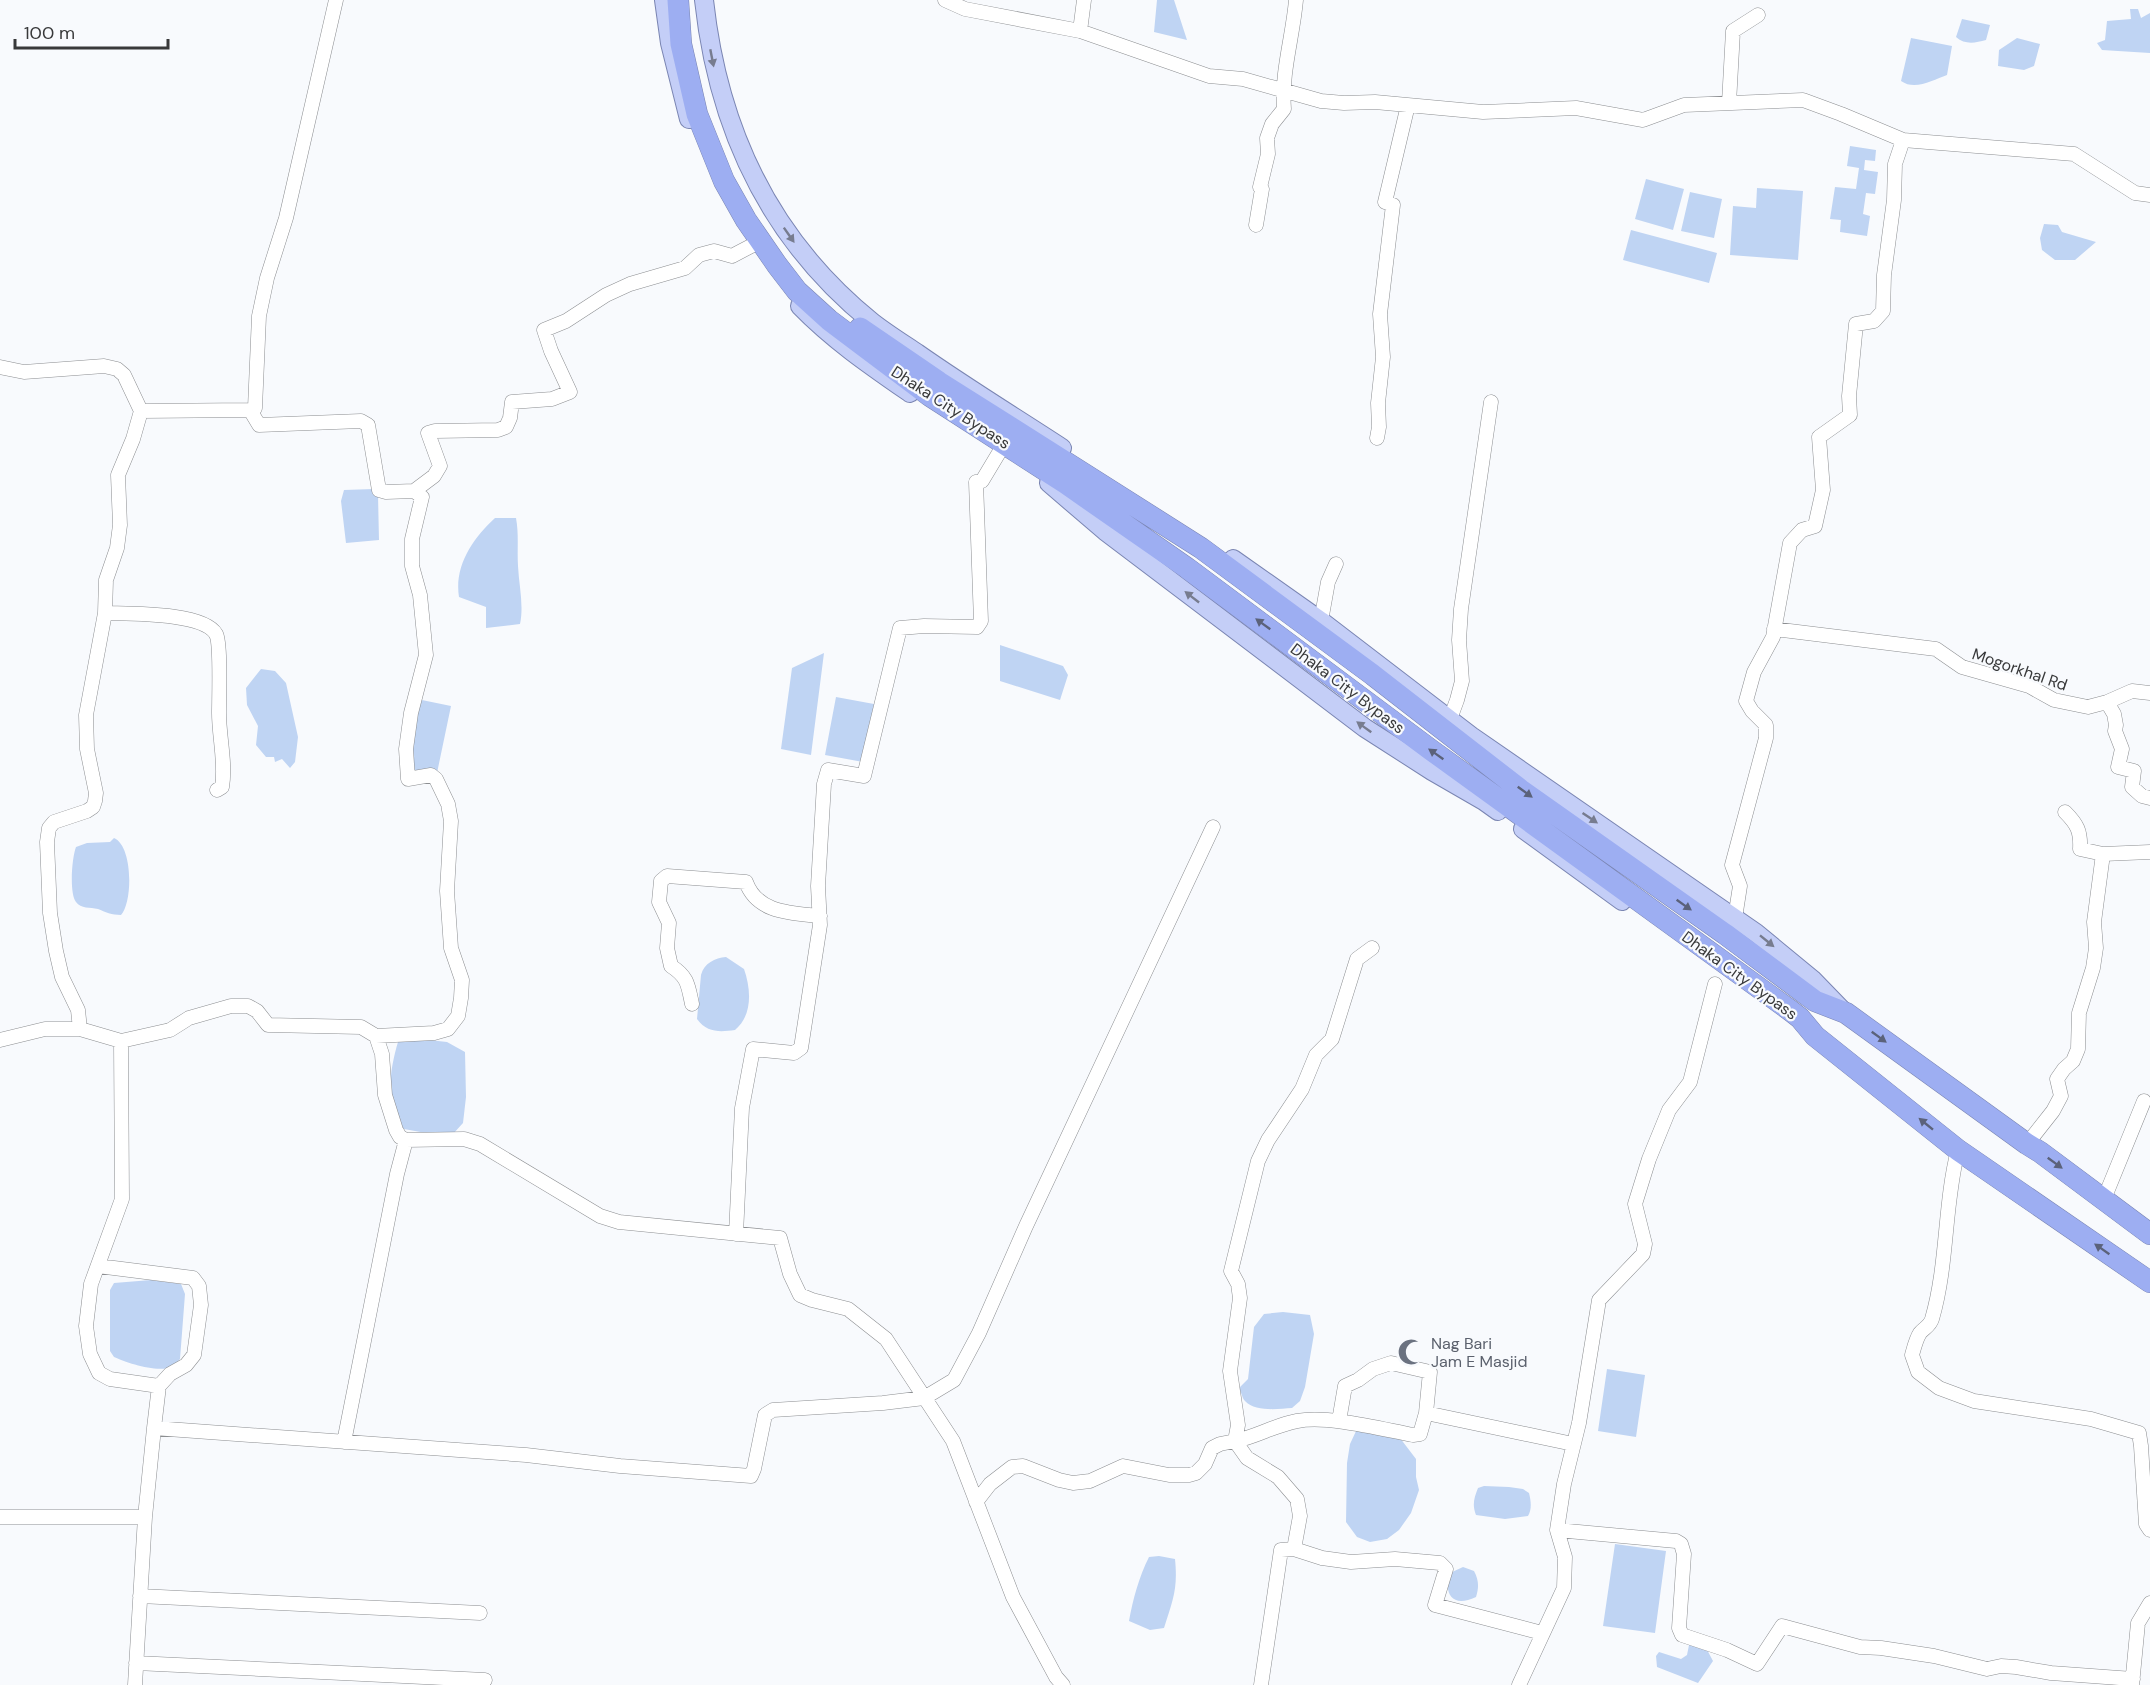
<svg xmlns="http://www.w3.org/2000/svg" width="2150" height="1685" font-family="'DM Sans',sans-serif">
  <rect width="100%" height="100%" fill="#f8fafd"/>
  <path fill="#bfd4f3" d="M1157 0H1174L1187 40 1154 32Z
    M2130 9H2138L2141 18 2150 13V53L2102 50 2097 43 2105 40 2107 21 2131 19Z
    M1962 19 1990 25 1986 40C1975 43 1965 45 1956 37Z
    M1911 38 1952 46 1947 75C1933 80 1915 91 1901 81Z
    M2017 38 2040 44 2034 66 2024 70 1998 66 1999 50Z
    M1850 146 1876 150 1875 161 1865 160 1864 170 1878 172 1875 194 1866 193 1863 214 1870 216 1867 236 1840 232 1841 220 1830 219 1835 187 1856 189 1859 168 1847 166Z
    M1646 179 1684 189 1673 230 1635 219Z
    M1757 188 1803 191 1798 260 1730 255 1733 206 1756 208Z
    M1690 192 1722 199 1714 238 1681 231Z
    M2044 224 2058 225 2062 232 2096 242 2075 260H2055L2042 250 2040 238Z
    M1631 230 1717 253 1709 283 1623 260Z
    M374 489 378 495 379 540 346 543 341 501 344 490Z
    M495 518H516C519 534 517 550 518 566 519 586 524 605 520 624L486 628V607L459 597C454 566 473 538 495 518Z
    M1000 645 1063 666 1068 675 1060 700 1000 681Z
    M824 653 811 755 781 749 792 668Z
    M261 669 275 671 286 683 298 737 295 762 290 768 282 759 275 762 274 757H266L256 745 258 726 247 705 246 688Z
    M836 697 874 704 863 762 825 755Z
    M417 699 451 706 437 773 413 774 409 751Z
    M114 838C133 846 133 902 121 915 112 915 105 912 98 909 90 907 81 909 76 902 69 893 72 857 76 847L87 843 110 842Z
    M726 957 744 969C751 989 753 1015 735 1030 720 1032 707 1033 697 1019L701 975C704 963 715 958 726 957Z
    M420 1039 447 1042 465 1052 466 1097 463 1123 453 1134 426 1133 404 1129C400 1124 396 1119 394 1113 386 1092 392 1062 398 1042Z
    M151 1280 181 1284 185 1294 180 1359C178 1361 176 1364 173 1366 160 1374 127 1363 114 1357L110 1351V1290L114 1283Z
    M1283 1312 1310 1315 1314 1334 1305 1387 1300 1401 1292 1408C1278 1409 1255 1412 1245 1401 1242 1398 1241 1391 1239 1388L1248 1379 1254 1327 1264 1314Z
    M1607 1369 1645 1375 1636 1437 1598 1431Z
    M1357 1429 1400 1438 1416 1459V1477L1419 1490 1411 1513 1399 1530 1387 1539 1370 1542 1357 1537 1346 1522 1347 1463 1350 1444Z
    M1484 1486 1509 1487 1523 1489 1529 1493C1531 1501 1532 1509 1528 1516L1505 1519 1476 1515C1472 1505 1474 1498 1478 1488Z
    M1615 1544 1666 1551 1655 1633 1603 1626Z
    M1159 1556 1175 1559C1178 1589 1173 1600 1164 1628L1150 1630 1129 1621C1133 1599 1139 1577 1149 1557Z
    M1463 1567 1474 1571C1479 1580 1479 1588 1476 1597 1453 1608 1443 1595 1450 1573Z
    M1689 1645 1705 1646 1713 1661 1698 1683 1657 1667 1656 1656 1659 1652 1681 1659 1687 1655Z"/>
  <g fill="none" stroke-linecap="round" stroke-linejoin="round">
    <g stroke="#8c8e91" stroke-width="15">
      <path id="minor" d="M945 0 965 9 1080 31 1209 76 1243 79 1321 101 1344 103 1375 102 1483 112 1576 108 1643 120 1684 105 1803 100 1841 114 1903 140 2074 154 2135 193 2150 195
        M1080 31 1084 0
        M1729 103 1733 31 1758 15
        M1256 225 1262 189 1260 187 1268 154 1267 138 1272 124 1284 109C1281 73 1293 36 1296 0
        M0 367 24 372 104 366 117 369 124 375 141 411
        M250 410 255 408 259 316 267 278 286 218 336 0
        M1377 438 1379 427 1378 403 1383 357 1380 314 1393 205 1385 202 1408 105
        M414 491 434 476 440 466 428 433 435 431 498 430 506 427 510 418 512 402 552 399 570 392 551 351 544 330 566 321 606 295 630 284 685 268 699 255 714 251 732 256 753 245
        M105 613C128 614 203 612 216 634 221 643 219 699 219 713 219 737 226 763 222 787L217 790
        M1321 621 1328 582 1336 564
        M1774 629 1936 649 1962 667 2029 686 2054 700 2088 707 2107 702 2132 691 2150 693
        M2107 702 2114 714 2116 725 2115 731 2122 749 2118 767 2134 771 2132 787 2142 796 2150 798
        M1450 719 1457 700 1462 681 1459 640 1461 609 1491 402
        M2103 854 2150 852
        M1735 918 1740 886 1732 865 1766 738V725L1752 711 1746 701 1754 672 1773 637 1790 543 1802 530 1815 526 1823 490 1819 437 1850 415 1849 396 1856 324 1874 321 1883 311 1884 275 1894 200 1895 164 1903 140
        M692 1004C688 985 688 977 671 966L667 948 669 923 659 902 661 881 667 876 746 882C757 913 791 913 820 916
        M80 1029 78 1010 62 977 56 951 50 913 47 842 49 828 54 822 87 811 93 807 95 801 96 793 87 749 86 715 105 613 106 580 117 548 120 525 118 475 133 439 141 411 250 410 259 425 361 421 368 425 379 490 386 492 414 491 422 497 412 539V566L420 595 426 655 411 713 406 749 408 779 431 775 436 779 448 804 451 821 447 891 451 948 462 980 461 998 458 1016 448 1029 434 1033 376 1036
        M0 1040 45 1029H80L121 1041 170 1030 189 1018 231 1006H248L257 1011 268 1025 361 1027 376 1036 382 1054 385 1095 396 1130 400 1137 406 1140 464 1139 480 1144 600 1216 619 1222 780 1238 790 1274 800 1295 812 1300 848 1309 886 1339 953 1441 1013 1597 1056 1677 1063 1685
        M121 1041 122 1199 91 1284 86 1326 90 1354 99 1373 110 1379 159 1386 154 1428
        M2027 1144 2053 1111 2061 1096 2057 1079 2064 1069 2073 1061 2078 1049 2079 1013 2093 968 2096 948 2094 922 2103 854 2080 849C2081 831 2077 824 2065 812
        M1958 1150C1944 1205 1948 1264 1932 1319 1930 1326 1924 1328 1920 1333 1916 1339 1914 1348 1912 1355L1918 1372 1939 1388 1974 1401 2091 1419 2139 1433 2141 1446 2146 1524 2150 1530
        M2104 1199 2144 1101
        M736 1234 742 1108 753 1049 794 1053 801 1048 820 925 818 886 824 784 828 770 864 776 900 628 924 626 977 627 981 621 976 482 982 481 1000 451
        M98 1266 193 1278 199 1286 201 1305 194 1355 186 1365 170 1374 159 1386
        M1339 1421 1345 1386 1358 1380 1373 1369 1391 1363 1430 1372 1426 1413
        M344 1442 397 1174 406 1140
        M976 1502 990 1484 1012 1467 1023 1466 1059 1480 1073 1483 1090 1481 1123 1466 1169 1475H1189L1196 1473 1205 1464 1212 1448 1220 1444 1235 1441 1238 1425 1230 1371 1240 1298 1238 1284 1231 1271 1258 1161 1268 1140 1302 1089 1316 1055 1332 1039 1357 959 1372 948
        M0 1517H145L154 1428 526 1455 620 1466 751 1476 754 1469 765 1415 773 1410 883 1403 924 1398 954 1380 979 1333 1026 1226 1213 827
        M1557 1530 1676 1541 1681 1544 1684 1554 1679 1628 1682 1635 1727 1650 1757 1664 1782 1626 1860 1647 1881 1648 1934 1656 1987 1669 2001 1666 2016 1667 2051 1673 2133 1679
        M1294 1549 1300 1516 1297 1499 1278 1477 1247 1458 1235 1441C1256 1437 1275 1425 1297 1421 1328 1415 1381 1429 1413 1435L1420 1434 1426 1413 1573 1444
        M140 1596 480 1613
        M136 1663 485 1680
        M135 1685 145 1517
        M1261 1685 1281 1550 1294 1549 1322 1558 1351 1562 1395 1559 1440 1563 1446 1569 1435 1605 1542 1633
        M1519 1685 1564 1588 1565 1557 1557 1530 1564 1484 1579 1423 1599 1300 1643 1254 1645 1244 1635 1204 1649 1159 1669 1110 1690 1082 1715 984
        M2132 1685 2138 1623 2150 1603"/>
    </g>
    <g stroke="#7a85b2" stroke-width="20">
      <path id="major" d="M664 0 670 43 689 119
        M704 0C718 129 769 239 872 322 886 333 902 343 917 353 964 386 1013 416 1062 448
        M800 306C833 340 871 366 910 393
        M1049 483 1105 531 1365 728 1432 771 1484 801 1498 811
        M1233 559 1321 621 1471 736 1756 933 1813 980 1844 1012
        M1523 829 1622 901"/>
    </g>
    <g stroke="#7a85b2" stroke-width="22">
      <path id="highway" d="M678 0 681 44 697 114 724 181 746 220 777 265 797 291 829 320 930 396 1065 483 1187 568 1431 750 1791 1011 1800 1018 1815 1036 1958 1150 2150 1282
        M860 328 939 382 1201 548 1373 675 1521 790 1725 934 1815 1001 1846 1013 2027 1144 2040 1152 2150 1234"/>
    </g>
    <use href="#minor" stroke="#fff" stroke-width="14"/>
    <use href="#major" stroke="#c4cef7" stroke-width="18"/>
    <use href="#highway" stroke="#9daef2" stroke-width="21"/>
  </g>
  <defs><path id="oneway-solid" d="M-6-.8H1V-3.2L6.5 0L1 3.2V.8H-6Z" transform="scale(1.5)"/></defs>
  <g fill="#777c8f">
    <use href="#oneway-solid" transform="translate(712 58) rotate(79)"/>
    <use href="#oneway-solid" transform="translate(789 235) rotate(55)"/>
    <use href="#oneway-solid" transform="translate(1192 597) rotate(-142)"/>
    <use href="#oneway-solid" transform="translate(1364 727) rotate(-144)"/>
    <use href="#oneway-solid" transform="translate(1590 818) rotate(34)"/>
    <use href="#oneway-solid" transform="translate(1767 941) rotate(39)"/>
  </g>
  <g fill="#5b627a">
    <use href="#oneway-solid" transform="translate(1263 624) rotate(-144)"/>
    <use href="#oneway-solid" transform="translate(1436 754) rotate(-145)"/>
    <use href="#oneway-solid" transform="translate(1525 792) rotate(36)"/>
    <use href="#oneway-solid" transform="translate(1684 905) rotate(35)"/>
    <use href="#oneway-solid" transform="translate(1879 1037) rotate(36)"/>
    <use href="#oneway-solid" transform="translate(1926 1124) rotate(-141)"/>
    <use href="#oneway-solid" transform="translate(2055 1163) rotate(36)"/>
    <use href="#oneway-solid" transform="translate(2102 1249) rotate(-145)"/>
  </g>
  <defs>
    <g id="mosque-bare" transform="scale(2.07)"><path d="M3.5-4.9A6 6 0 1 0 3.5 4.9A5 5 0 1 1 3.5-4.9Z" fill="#6b7280" stroke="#f8fafd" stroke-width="2.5" paint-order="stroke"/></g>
  </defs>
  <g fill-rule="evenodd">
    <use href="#mosque-bare" x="1411" y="1352"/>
  </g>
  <g text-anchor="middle" stroke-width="4.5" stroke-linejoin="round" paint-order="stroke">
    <g font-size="16" fill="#38393a" stroke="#f8fafd">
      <text transform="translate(951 407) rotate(33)" y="6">Dhaka City Bypass</text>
      <text transform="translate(2020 669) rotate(19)" y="6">Mogorkhal Rd</text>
      <text transform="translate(1348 688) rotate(37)" y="6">Dhaka City Bypass</text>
      <text transform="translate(1740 975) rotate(36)" y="6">Dhaka City Bypass</text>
    </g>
    <g font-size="16" fill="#5b616d" stroke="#f8fafd" text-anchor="start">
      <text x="1431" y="1349">Nag Bari<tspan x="1431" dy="18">Jam E Masjid</tspan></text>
    </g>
  </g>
  <path d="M15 39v9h153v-9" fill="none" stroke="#38393a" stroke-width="3"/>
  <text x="24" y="39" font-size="18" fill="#38393a" stroke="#f8fafd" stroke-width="4.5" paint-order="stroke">100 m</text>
</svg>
